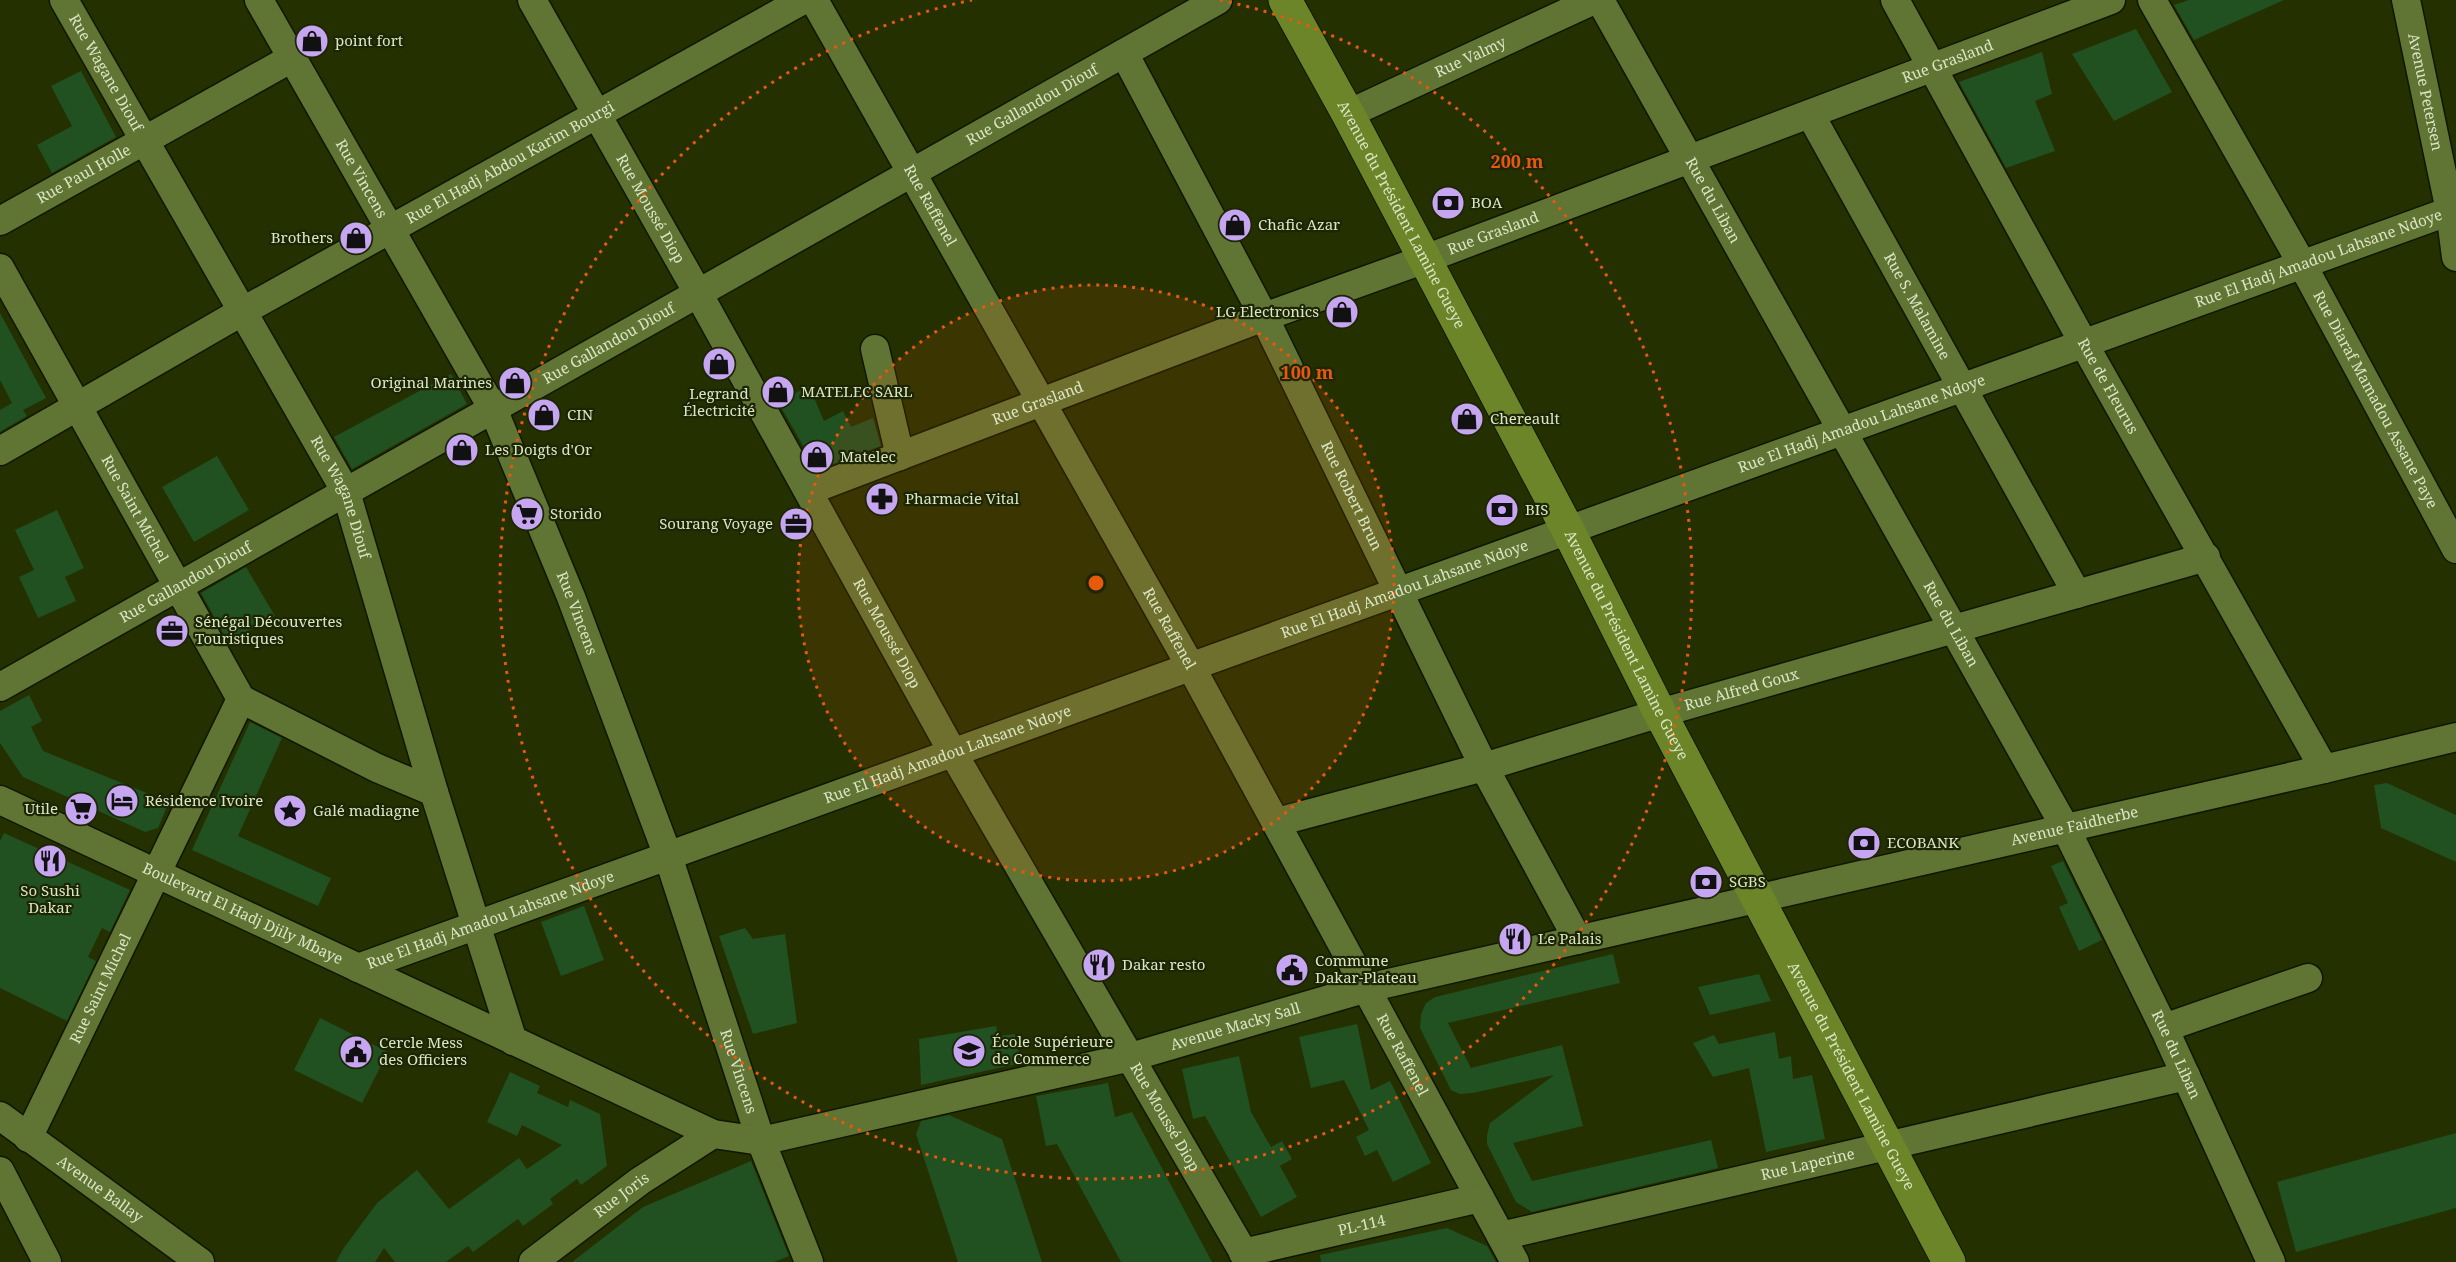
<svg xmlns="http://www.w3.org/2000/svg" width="2456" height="1262" font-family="'Noto Serif',serif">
  <rect width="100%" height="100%" fill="#243000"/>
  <path fill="#215021" d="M2189 0H2284L2194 40 2174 5Z
    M2136 29 2172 92 2114 121 2072 54Z
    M2042 52 2052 94 2035 101 2055 151 2006 168 1959 82Z
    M81 71 116 137 52 173 37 145 72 126 51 86Z
    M0 313 46 398 23 410 27 416 0 432V410L12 403 0 380Z
    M451 374 467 404 352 469 334 437Z
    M809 386 824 421 843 411 851 427 873 418 881 446 817 470 778 402Z
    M217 456 249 510 194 542 162 487Z
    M57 510 84 568 65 577 76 601 38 618 19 577 34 570 15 530Z
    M246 567 275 616 228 642 201 593Z
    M29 695 42 721 31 727 43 751 169 802 158 828 145 832 23 777 0 743V711Z
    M250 722 282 738 238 836 331 878 318 906 192 850Z
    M2387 783 2456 815V862L2381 828 2374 785Z
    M4 833 130 890 110 932 102 928 88 957 96 961 67 1021 0 988V841Z
    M2063 861 2102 940 2079 951 2059 907 2068 903 2051 866Z
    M584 906 604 960 561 976 541 922Z
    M745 928 753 939 785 934 797 1023 753 1034 719 936Z
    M1613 954 1620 983 1448 1023 1471 1068 1562 1045 1583 1126 1513 1143 1532 1181 1711 1140 1718 1168 1532 1212 1516 1202 1487 1144V1135L1490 1123 1554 1075 1473 1093 1460 1094 1451 1090 1420 1028 1421 1014 1426 1003 1435 997Z
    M1759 974 1771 1001 1710 1015 1698 987Z
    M320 1018 388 1052 362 1103 294 1070Z
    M1357 1024 1371 1090 1390 1081 1431 1163 1393 1182 1377 1150 1365 1156 1356 1137 1369 1130 1344 1080 1311 1088 1299 1037Z
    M996 1026 998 1036 1015 1034 1021 1063 921 1085 919 1039Z
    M1775 1032 1779 1059 1791 1056 1793 1079 1812 1075 1825 1139 1766 1152 1749 1068 1713 1077 1693 1043 1714 1035 1719 1044Z
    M1239 1056 1251 1112 1271 1147 1282 1141 1292 1159 1280 1166 1297 1197 1261 1217 1205 1116 1193 1119 1182 1069Z
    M510 1072 540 1086 537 1093 568 1107 570 1100 600 1114 607 1166 581 1185 577 1179 550 1199 553 1204 523 1226 518 1219 473 1252 468 1246 446 1262H395L384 1248 375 1262H336L343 1249 377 1203 417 1170 449 1209 519 1158 527 1169 562 1145 522 1125 517 1136 487 1122Z
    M1108 1083 1115 1117 1132 1112 1212 1262H1121L1057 1144 1046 1146 1036 1096Z
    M949 1115 1002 1139 1042 1262H958L916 1134 921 1121Z
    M2456 1133V1208L2296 1252 2277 1182Z
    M751 1161 789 1256 774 1262H572L643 1207Z
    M1447 1228 1487 1246 1496 1262H1321L1320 1255Z"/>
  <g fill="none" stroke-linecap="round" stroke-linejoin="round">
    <g stroke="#0f1700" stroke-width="31">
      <g id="minor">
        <path id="s1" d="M64 0 346 492 434 792 513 1041"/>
        <path id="s2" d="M259 0 493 409 571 597 668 856 761 1141 809 1262"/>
        <path id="s3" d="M532 0 698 293 953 753 1249 1262"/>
        <path id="s4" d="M814 0 1191 667 1515 1262"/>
        <path id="s5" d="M1600 0 2066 829 2164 1028 2271 1262"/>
        <path id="s6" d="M1895 0 2084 344 2324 769"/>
        <path id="s7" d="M2152 0 2302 264 2456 549"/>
        <path id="s8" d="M2406 0 2450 211 2456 257"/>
        <path id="s9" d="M1124 53 1264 317 1484 767 1578 940"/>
        <path id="s10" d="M1348 114 1594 0"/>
        <path id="s11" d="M1810 114 2077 594"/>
        <path id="s12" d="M0 221 292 58"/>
        <path id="s13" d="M0 268 241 699"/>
        <path d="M875 349 900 456"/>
        <path id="s14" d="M0 451 243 311 803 0"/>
        <path id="s15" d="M808 491 1264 317 1425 259 2111 0"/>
        <path id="s16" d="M0 687 1218 0"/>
        <path d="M241 699 377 768 434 792"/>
        <path id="s17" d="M0 800 713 1134 761 1141 1131 1057 1367 988 2324 769 2456 737"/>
        <path id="s18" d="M1277 822 1484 767 1660 713 2206 557"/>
        <path id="s19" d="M358 968 2450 211"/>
        <path d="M2164 1028 2308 978"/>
        <path id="s20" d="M0 1116 200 1262"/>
        <path id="s21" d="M28 1138 241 699"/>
        <path d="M0 1171 47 1262"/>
        <path id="s22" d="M1501 1236 2186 1076"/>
        <path id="s23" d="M1243 1253 1480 1198"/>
        <path id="s24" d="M533 1262 640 1181 713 1134"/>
      </g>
    </g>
    <g stroke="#0f1700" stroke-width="35">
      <g id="major">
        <path id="s25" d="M1285 0 1348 114 1568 530 1660 713 1949 1262"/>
      </g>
    </g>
    <use href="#minor" stroke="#607434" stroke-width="28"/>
    <use href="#major" stroke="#6c8529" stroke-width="33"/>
  </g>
  <circle cx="1096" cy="583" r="298" fill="#e8590c" fill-opacity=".12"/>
  <g fill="none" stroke="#e8590c" stroke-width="3" stroke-dasharray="3 6">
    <circle cx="1096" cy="583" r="298"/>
    <path d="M1220 0A596 596 0 1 1 972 0"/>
  </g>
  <defs>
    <g id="shop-disc" transform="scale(1.725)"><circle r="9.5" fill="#c6a6f0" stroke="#1c2504"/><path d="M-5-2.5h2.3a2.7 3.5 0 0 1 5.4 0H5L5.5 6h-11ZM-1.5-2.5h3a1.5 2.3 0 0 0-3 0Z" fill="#111"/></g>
    <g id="bank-disc" transform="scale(1.725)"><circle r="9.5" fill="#c6a6f0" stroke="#1c2504"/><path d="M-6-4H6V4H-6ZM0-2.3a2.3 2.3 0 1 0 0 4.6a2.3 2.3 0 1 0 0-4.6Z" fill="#111"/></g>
    <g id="pharmacy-disc" transform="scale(1.725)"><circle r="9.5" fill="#c6a6f0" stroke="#1c2504"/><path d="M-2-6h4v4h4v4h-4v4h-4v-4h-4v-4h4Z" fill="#111"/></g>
    <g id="supermarket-disc" transform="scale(1.725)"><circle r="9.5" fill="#c6a6f0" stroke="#1c2504"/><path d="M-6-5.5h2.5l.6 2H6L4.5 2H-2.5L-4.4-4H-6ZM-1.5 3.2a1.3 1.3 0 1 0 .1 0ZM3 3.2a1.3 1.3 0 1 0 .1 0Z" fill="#111"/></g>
    <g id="office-disc" transform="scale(1.725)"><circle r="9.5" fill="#c6a6f0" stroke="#1c2504"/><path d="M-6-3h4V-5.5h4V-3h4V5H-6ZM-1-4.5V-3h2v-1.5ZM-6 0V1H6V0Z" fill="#111"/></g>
    <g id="hotel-disc" transform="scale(1.725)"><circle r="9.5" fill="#c6a6f0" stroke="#1c2504"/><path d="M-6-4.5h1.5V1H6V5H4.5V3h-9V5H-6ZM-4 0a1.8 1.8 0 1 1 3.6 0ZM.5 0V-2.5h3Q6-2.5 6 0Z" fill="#111"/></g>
    <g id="sight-disc" transform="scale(1.725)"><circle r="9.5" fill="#c6a6f0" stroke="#1c2504"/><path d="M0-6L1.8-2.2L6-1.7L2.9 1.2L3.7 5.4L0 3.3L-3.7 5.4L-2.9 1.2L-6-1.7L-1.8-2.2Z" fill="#111"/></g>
    <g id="restaurant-disc" transform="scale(1.725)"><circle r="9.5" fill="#c6a6f0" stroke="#1c2504"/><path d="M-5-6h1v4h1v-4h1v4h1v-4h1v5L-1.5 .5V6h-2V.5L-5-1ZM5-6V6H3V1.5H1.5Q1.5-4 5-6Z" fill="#111"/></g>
    <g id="civic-disc" transform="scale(1.725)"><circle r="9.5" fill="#c6a6f0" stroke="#1c2504"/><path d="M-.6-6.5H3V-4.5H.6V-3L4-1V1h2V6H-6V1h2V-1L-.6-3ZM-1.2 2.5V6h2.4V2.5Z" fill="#111"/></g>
    <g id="university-disc" transform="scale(1.725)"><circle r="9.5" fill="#c6a6f0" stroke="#1c2504"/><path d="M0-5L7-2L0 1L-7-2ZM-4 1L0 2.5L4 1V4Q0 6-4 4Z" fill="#111"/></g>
  </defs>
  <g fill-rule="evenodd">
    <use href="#shop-disc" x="312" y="41"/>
    <use href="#bank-disc" x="1448" y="203"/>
    <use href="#shop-disc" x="1235" y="225"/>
    <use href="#shop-disc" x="356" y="238"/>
    <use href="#shop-disc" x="1342" y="312"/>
    <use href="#shop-disc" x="719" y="364"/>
    <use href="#shop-disc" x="515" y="383"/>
    <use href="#shop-disc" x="778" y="392"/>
    <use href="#shop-disc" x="544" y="415"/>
    <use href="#shop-disc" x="1467" y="419"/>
    <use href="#shop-disc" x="462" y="450"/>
    <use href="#shop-disc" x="817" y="457"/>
    <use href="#pharmacy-disc" x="882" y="499"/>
    <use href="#bank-disc" x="1502" y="510"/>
    <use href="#supermarket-disc" x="527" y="514"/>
    <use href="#office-disc" x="796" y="524"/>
    <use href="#office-disc" x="172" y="631"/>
    <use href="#hotel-disc" x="122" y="801"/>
    <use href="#supermarket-disc" x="81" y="809"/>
    <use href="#sight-disc" x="290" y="811"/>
    <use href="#bank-disc" x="1864" y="843"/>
    <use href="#restaurant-disc" x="50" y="861"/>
    <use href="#bank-disc" x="1706" y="882"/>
    <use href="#restaurant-disc" x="1515" y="939"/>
    <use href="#restaurant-disc" x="1099" y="965"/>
    <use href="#civic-disc" x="1292" y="970"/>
    <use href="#university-disc" x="969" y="1051"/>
    <use href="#civic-disc" x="356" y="1052"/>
  </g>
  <g text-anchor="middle" stroke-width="4.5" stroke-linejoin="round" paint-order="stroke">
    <g font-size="15" fill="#dae6c4" stroke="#1c2504" text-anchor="start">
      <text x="335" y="46">point fort</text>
      <text x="1471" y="208">BOA</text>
      <text x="1258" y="230">Chafic Azar</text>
      <text x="333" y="243" text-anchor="end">Brothers</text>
      <text x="1319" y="317" text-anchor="end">LG Electronics</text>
      <text x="492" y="388" text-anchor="end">Original Marines</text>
      <text x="801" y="397">MATELEC SARL</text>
      <text x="719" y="399" text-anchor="middle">Legrand<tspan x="719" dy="17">Électricité</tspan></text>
      <text x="567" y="420">CIN</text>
      <text x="1490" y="424">Chereault</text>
      <text x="485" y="455">Les Doigts d'Or</text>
      <text x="840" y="462">Matelec</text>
      <text x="905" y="504">Pharmacie Vital</text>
      <text x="1525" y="515">BIS</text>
      <text x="550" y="519">Storido</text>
      <text x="773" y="529" text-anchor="end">Sourang Voyage</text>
      <text x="195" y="627">Sénégal Découvertes<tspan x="195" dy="17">Touristiques</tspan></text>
      <text x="145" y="806">Résidence Ivoire</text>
      <text x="58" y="814" text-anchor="end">Utile</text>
      <text x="313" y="816">Galé madiagne</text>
      <text x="1887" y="848">ECOBANK</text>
      <text x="1729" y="887">SGBS</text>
      <text x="50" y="896" text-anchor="middle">So Sushi<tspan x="50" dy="17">Dakar</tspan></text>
      <text x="1538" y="944">Le Palais</text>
      <text x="1315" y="966">Commune<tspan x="1315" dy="17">Dakar-Plateau</tspan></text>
      <text x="1122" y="970">Dakar resto</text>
      <text x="992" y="1047">École Supérieure<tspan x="992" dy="17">de Commerce</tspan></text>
      <text x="379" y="1048">Cercle Mess<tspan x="379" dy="17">des Officiers</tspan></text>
    </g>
    <g font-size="15" fill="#dae6c4" stroke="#1c2504">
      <text dy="5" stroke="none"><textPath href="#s10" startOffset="135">Rue Valmy</textPath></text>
      <text dy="5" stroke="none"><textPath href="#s15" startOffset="1218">Rue Grasland</textPath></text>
      <text dy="5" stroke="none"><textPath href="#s1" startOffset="84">Rue Wagane Diouf</textPath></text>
      <text dy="5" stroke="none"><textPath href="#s8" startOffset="94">Avenue Petersen</textPath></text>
      <text dy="5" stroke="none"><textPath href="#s16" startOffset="1185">Rue Gallandou Diouf</textPath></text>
      <text dy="5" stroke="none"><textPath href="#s14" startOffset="586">Rue El Hadj Abdou Karim Bourgi</textPath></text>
      <text dy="5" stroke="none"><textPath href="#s12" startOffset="96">Rue Paul Holle</textPath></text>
      <text dy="5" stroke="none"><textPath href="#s2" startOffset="206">Rue Vincens</textPath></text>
      <text dy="5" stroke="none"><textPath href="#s5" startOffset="230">Rue du Liban</textPath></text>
      <text dy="5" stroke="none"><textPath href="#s4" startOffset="236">Rue Raffenel</textPath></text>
      <text dy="5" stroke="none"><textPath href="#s3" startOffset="240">Rue Moussé Diop</textPath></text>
      <text dy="5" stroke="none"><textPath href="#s25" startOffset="244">Avenue du Président Lamine Gueye</textPath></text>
      <text dy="5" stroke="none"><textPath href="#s15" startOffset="732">Rue Grasland</textPath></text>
      <text dy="5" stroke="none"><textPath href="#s19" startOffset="2085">Rue El Hadj Amadou Lahsane Ndoye</textPath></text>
      <text dy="5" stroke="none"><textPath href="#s11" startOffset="220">Rue S. Malamine</textPath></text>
      <text dy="5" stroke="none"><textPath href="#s16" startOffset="699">Rue Gallandou Diouf</textPath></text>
      <text dy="5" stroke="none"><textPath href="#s6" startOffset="441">Rue de Fleurus</textPath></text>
      <text dy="5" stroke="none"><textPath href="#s7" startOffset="458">Rue Diaraf Mamadou Assane Paye</textPath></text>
      <text dy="5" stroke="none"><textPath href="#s15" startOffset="246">Rue Grasland</textPath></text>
      <text dy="5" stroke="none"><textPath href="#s19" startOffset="1599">Rue El Hadj Amadou Lahsane Ndoye</textPath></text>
      <text dy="5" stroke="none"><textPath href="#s9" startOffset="498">Rue Robert Brun</textPath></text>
      <text dy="5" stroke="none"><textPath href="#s1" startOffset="570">Rue Wagane Diouf</textPath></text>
      <text dy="5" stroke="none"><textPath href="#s13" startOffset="276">Rue Saint Michel</textPath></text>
      <text dy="5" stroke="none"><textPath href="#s16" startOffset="213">Rue Gallandou Diouf</textPath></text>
      <text dy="5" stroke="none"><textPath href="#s19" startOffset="1113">Rue El Hadj Amadou Lahsane Ndoye</textPath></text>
      <text dy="5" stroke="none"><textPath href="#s2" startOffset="692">Rue Vincens</textPath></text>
      <text dy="5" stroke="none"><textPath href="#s5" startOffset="716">Rue du Liban</textPath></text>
      <text dy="5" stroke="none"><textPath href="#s4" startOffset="722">Rue Raffenel</textPath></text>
      <text dy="5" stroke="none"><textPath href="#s3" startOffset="726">Rue Moussé Diop</textPath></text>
      <text dy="5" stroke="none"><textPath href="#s25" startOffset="730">Avenue du Président Lamine Gueye</textPath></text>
      <text dy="5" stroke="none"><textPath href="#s18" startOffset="483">Rue Alfred Goux</textPath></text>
      <text dy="5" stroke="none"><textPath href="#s19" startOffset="627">Rue El Hadj Amadou Lahsane Ndoye</textPath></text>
      <text dy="5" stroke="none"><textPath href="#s17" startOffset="2187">Avenue Faidherbe</textPath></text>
      <text dy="5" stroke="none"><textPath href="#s17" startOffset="268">Boulevard El Hadj Djily Mbaye</textPath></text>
      <text dy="5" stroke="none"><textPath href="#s19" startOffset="141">Rue El Hadj Amadou Lahsane Ndoye</textPath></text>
      <text dy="5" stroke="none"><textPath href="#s21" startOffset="166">Rue Saint Michel</textPath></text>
      <text dy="5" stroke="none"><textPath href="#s17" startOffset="1324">Avenue Macky Sall</textPath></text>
      <text dy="5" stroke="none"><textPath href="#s5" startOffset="1202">Rue du Liban</textPath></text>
      <text dy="5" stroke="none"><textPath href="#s4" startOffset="1208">Rue Raffenel</textPath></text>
      <text dy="5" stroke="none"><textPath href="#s2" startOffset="1178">Rue Vincens</textPath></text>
      <text dy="5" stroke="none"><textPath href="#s25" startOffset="1216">Avenue du Président Lamine Gueye</textPath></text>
      <text dy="5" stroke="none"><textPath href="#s3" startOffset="1284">Rue Moussé Diop</textPath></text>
      <text dy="5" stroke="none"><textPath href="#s22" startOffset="315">Rue Laperine</textPath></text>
      <text dy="5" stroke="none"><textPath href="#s20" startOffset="124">Avenue Ballay</textPath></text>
      <text dy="5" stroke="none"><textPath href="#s24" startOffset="111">Rue Joris</textPath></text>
      <text dy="5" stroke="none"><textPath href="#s23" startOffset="122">PL-114</textPath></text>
    </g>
  </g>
  <circle cx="1096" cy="583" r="9" fill="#e8590c" stroke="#1c2504" stroke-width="3"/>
  <g font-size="18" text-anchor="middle" font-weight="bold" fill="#e8590c" stroke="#1c2504" stroke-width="4.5" stroke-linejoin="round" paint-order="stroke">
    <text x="1517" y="168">200 m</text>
    <text x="1307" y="379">100 m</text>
  </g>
</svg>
